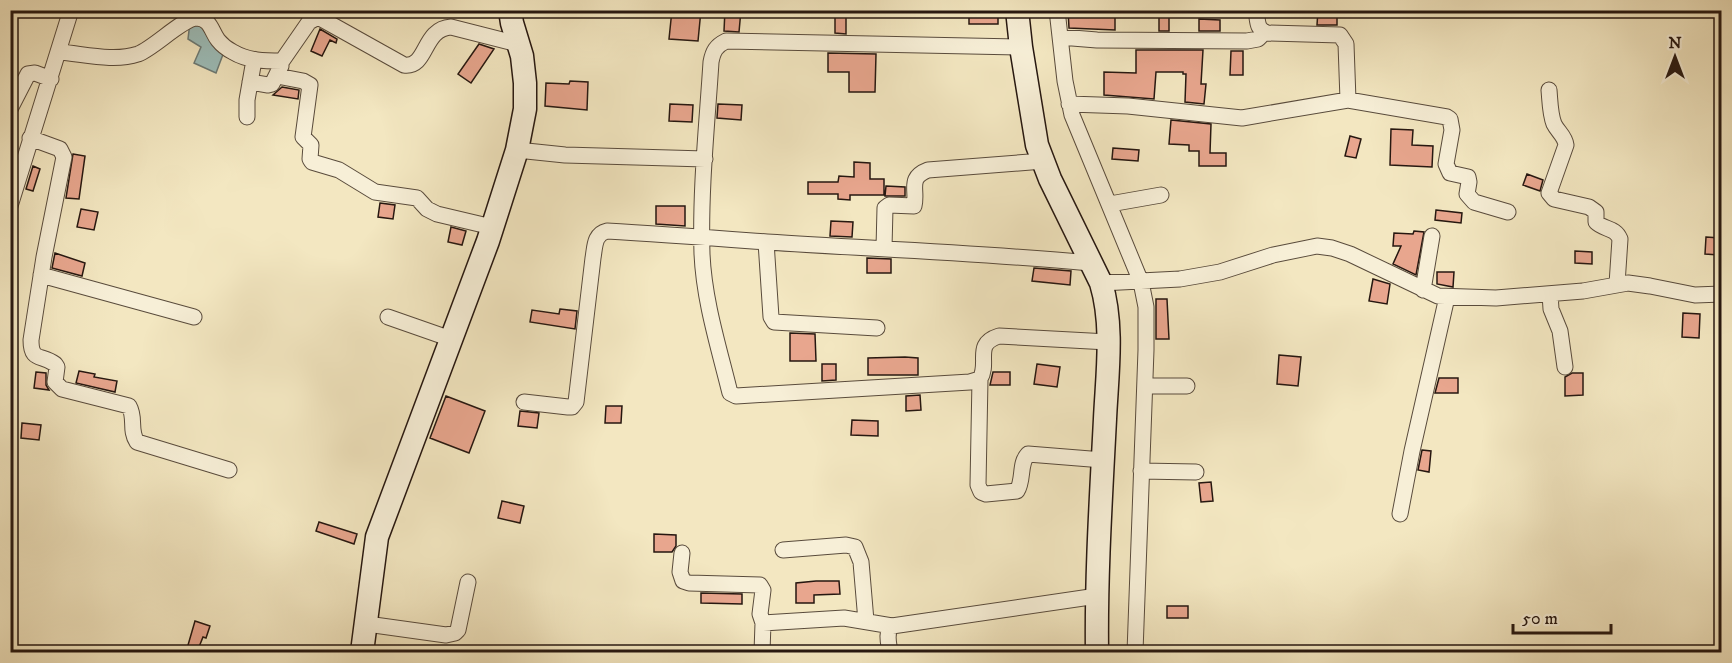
<svg xmlns="http://www.w3.org/2000/svg" width="1732" height="663" font-family="'IM FELL DW Pica',serif">
  <rect width="100%" height="100%" fill="#f3e7c1"/>
  <filter id="stains"><feTurbulence type="fractalNoise" baseFrequency=".00333" numOctaves="4"/><feColorMatrix values="0 0 0 0 .2 0 0 0 0 .09 0 0 0 0 .02 0 0 0 .5 -.17"/></filter>
  <radialGradient id="worn" r=".72"><stop offset=".6" stop-color="#630" stop-opacity="0"/><stop offset="1" stop-color="#630" stop-opacity=".3"/></radialGradient>
  <path fill="#9dbeba" stroke="#6d7b76" stroke-width="1.5" d="M190 22 206 24 225 49 216 73 194 63 201 47 188 39Z"/>
  <path fill="#e8a68e" stroke="#261710" stroke-width="1.5" d="M672 10H701L698 41 669 39Z
    M725 10H741L739 32 724 31Z
    M969 10H998V24H969Z
    M1068 10H1115V30L1069 28Z
    M1159 10H1169V31H1159Z
    M1318 10H1337V25H1317Z
    M835 14H846V34L835 33Z
    M1199 19 1220 20V31H1199Z
    M320 29 337 39 336 43 330 40 322 56 311 51Z
    M479 44 494 49 471 83 458 74Z
    M1136 50H1203L1201 84H1206L1204 104 1185 102 1186 74H1183V72H1156L1154 99 1104 95V72L1136 73Z
    M1231 51H1243V75H1230Z
    M828 53 876 54 875 92H849V72H828Z
    M570 81 588 82 587 110 545 106 546 83 569 84Z
    M282 87 299 90 298 99 273 95Z
    M670 104 693 105 692 122 669 121Z
    M718 104 742 105 741 120 717 118Z
    M1171 120 1211 124 1210 153H1226V166H1199V151H1189V145L1169 144Z
    M1391 129 1413 130 1412 145 1433 146 1432 167 1390 165Z
    M1350 136 1361 139 1356 158 1345 156Z
    M1113 148 1139 150 1138 161 1112 159Z
    M73 154 85 156 79 199 66 198Z
    M854 162 870 163V179H884V195H850V200L838 199V194H808V182H838L839 176 854 177Z
    M33 166 40 169 33 191 26 189Z
    M1527 174 1543 180 1540 191 1523 185Z
    M886 186 905 187V196H885Z
    M380 203 395 205 393 219 378 217Z
    M656 206H685V226L656 224Z
    M81 209 98 212 94 230 77 227Z
    M1436 210 1462 213 1461 223 1435 220Z
    M831 221 853 222 852 237 830 236Z
    M451 227 466 231 462 245 448 242Z
    M1414 231 1424 232 1416 275 1393 264 1401 246H1393L1394 233 1413 234Z
    M1706 237 1720 238 1719 255 1705 254Z
    M1575 251 1592 252V264L1575 263Z
    M55 253 85 263 82 276 52 268Z
    M867 258 891 259V273H867Z
    M1034 268 1071 271 1070 285 1032 281Z
    M1437 272H1454L1453 287 1437 284Z
    M1373 279 1390 284 1387 304 1369 301Z
    M1156 299H1167L1169 339H1156Z
    M560 309 577 311 575 329 530 322 532 310 559 314Z
    M1683 313 1700 314 1699 338 1682 337Z
    M790 333 815 334 816 361H790Z
    M1279 355 1301 357 1298 386 1277 384Z
    M905 357 918 358V375H868V358Z
    M822 364H836V380L822 381Z
    M1037 364 1060 367 1057 387 1034 384Z
    M79 371 95 374 94 377 117 381 115 392 76 383Z
    M36 372 46 373V385L49 390 34 388Z
    M993 372H1010V385H990Z
    M1572 373H1583V395L1565 396V377Z
    M1439 378H1458V393H1435Z
    M920 395 921 410 906 411V396Z
    M446 396 485 411 469 453 430 438Z
    M606 406H622L621 423H605Z
    M520 411 539 413 537 428 518 426Z
    M852 420 878 421V436L851 435Z
    M22 423 41 425 39 440 21 438Z
    M1422 450 1431 451 1429 472 1418 470Z
    M1211 482 1213 501 1201 502 1199 483Z
    M502 501 524 506 520 523 498 518Z
    M319 522 357 534 354 544 316 531Z
    M654 534 676 535V546L672 552H654Z
    M816 581H839L840 594 814 595V603H796V583Z
    M701 593 742 594V604L701 603Z
    M1167 606H1188V618H1167Z
    M195 621 210 626 206 638 203 637 197 652H186Z"/>
  <g fill="none" stroke-linecap="round" stroke-linejoin="round">
    <g stroke="#594b3c" stroke-width="17">
      <path id="street" d="M1057 10 1065 81 1072 115 1141 282 1146 307V350L1135 652
        M1060 37 1097 40 1247 41 1258 39 1265 32
        M1021 47 726 41C716 46 713 51 711 62 707 125 700 190 702 254 704 301 719 348 730 393L736 396 970 382 980 379C990 362 973 344 999 336L1108 342
        M59 52C84 54 114 62 138 54 154 48 183 18 197 18 211 19 211 31 218 40 222 45 227 49 233 52 248 61 265 61 282 61L309 22 318 17 404 65C428 68 422 29 451 27L518 44
        M277 76 303 81 310 85 303 137 311 145 310 159 312 162 339 170 375 192 417 198 427 209 437 214 492 227
        M250 82 268 85 272 84 281 66
        M1549 90C1550 101 1550 114 1554 124 1558 132 1565 136 1566 145L1549 193 1554 199 1589 207 1596 212V222C1604 230 1615 227 1620 239L1617 284
        M1348 100 1447 117 1450 119 1452 130 1446 164 1450 173 1468 177 1469 182 1467 194 1474 202 1508 212
        M1069 104 1128 106 1242 118 1348 100 1346 44 1340 35 1267 33C1256 29 1258 21 1256 10
        M10 109 28 74 35 73 51 79
        M247 117V100L254 60
        M30 138 60 149 64 157 44 257 31 340C31 362 41 354 55 364L57 367 55 382 62 389 129 406C136 418 129 430 137 442L229 470
        M517 150 565 155 705 159
        M1110 204 1161 195
        M10 206 71 10
        M766 242 771 317 774 322 877 328
        M884 248 885 208 889 205 914 206C918 190 907 178 928 170L1043 161
        M41 275 194 317
        M1101 283 1180 279 1220 272 1273 255 1317 246 1332 248 1350 254 1438 296 1496 298 1583 291 1628 283 1650 286 1695 295 1722 294
        M1423 290 1432 236
        M1550 294 1551 309 1560 331 1565 367
        M388 317 451 339
        M980 379 978 485 981 492 986 494 1017 491C1024 480 1019 463 1028 454L1103 460
        M1145 386H1187
        M524 402 568 407H572L576 402 593 258C595 247 594 234 607 231 660 234 713 238 767 242 875 249 982 253 1090 263
        M1141 471 1196 472
        M1400 514 1412 451 1447 297
        M783 550 846 545 855 547 861 562 866 621
        M682 553 680 572 683 581 689 583 760 585 763 590 760 614 763 623 844 618 892 626
        M367 624 446 635 455 633 458 630 468 582
        M762 652 763 623
        M890 652C889 644 885 633 892 626L1097 596"/>
    </g>
    <g stroke="#261710" stroke-width="25">
      <path id="secondary" d="M1017 10 1021 47 1037 145 1050 179 1101 283C1114 326 1107 375 1105 419 1101 497 1096 575 1097 652
        M362 652 377 537 488 241 517 150 525 109V83L522 56 512 23 510 10"/>
    </g>
    <use href="#street" stroke="#f7efd7" stroke-width="15"/>
    <use href="#secondary" stroke="#f7efd7" stroke-width="22"/>
  </g>
  <rect width="1732" height="663" fill="none" stroke="#f3e7c1" stroke-width="36"/>
  <rect x="12" y="12" width="1708" height="639" fill="none" stroke="#261710" stroke-width="3"/>
  <rect x="18" y="18" width="1696" height="627" fill="none" stroke="#261710" stroke-width="1.5"/>
  <g transform="translate(1675 57)" stroke="#f7efd7" stroke-width="4.5" paint-order="stroke">
  <path d="M0-4.5L10 22L0 15L-10 22Z" fill="#261710"/>
  <text y="-9" font-size="16" font-weight="bold" text-anchor="middle" fill="#261710">N</text>
  </g>
  <path d="M1513 624v9h98v-9" fill="none" stroke="#261710" stroke-width="3"/>
  <text x="1522" y="624" font-size="18" fill="#261710" stroke="#f7efd7" stroke-width="4.5" paint-order="stroke">50 m</text>
  <rect width="100%" height="100%" filter="url(#stains)"/>
  <rect width="100%" height="100%" fill="url(#worn)"/>
</svg>
